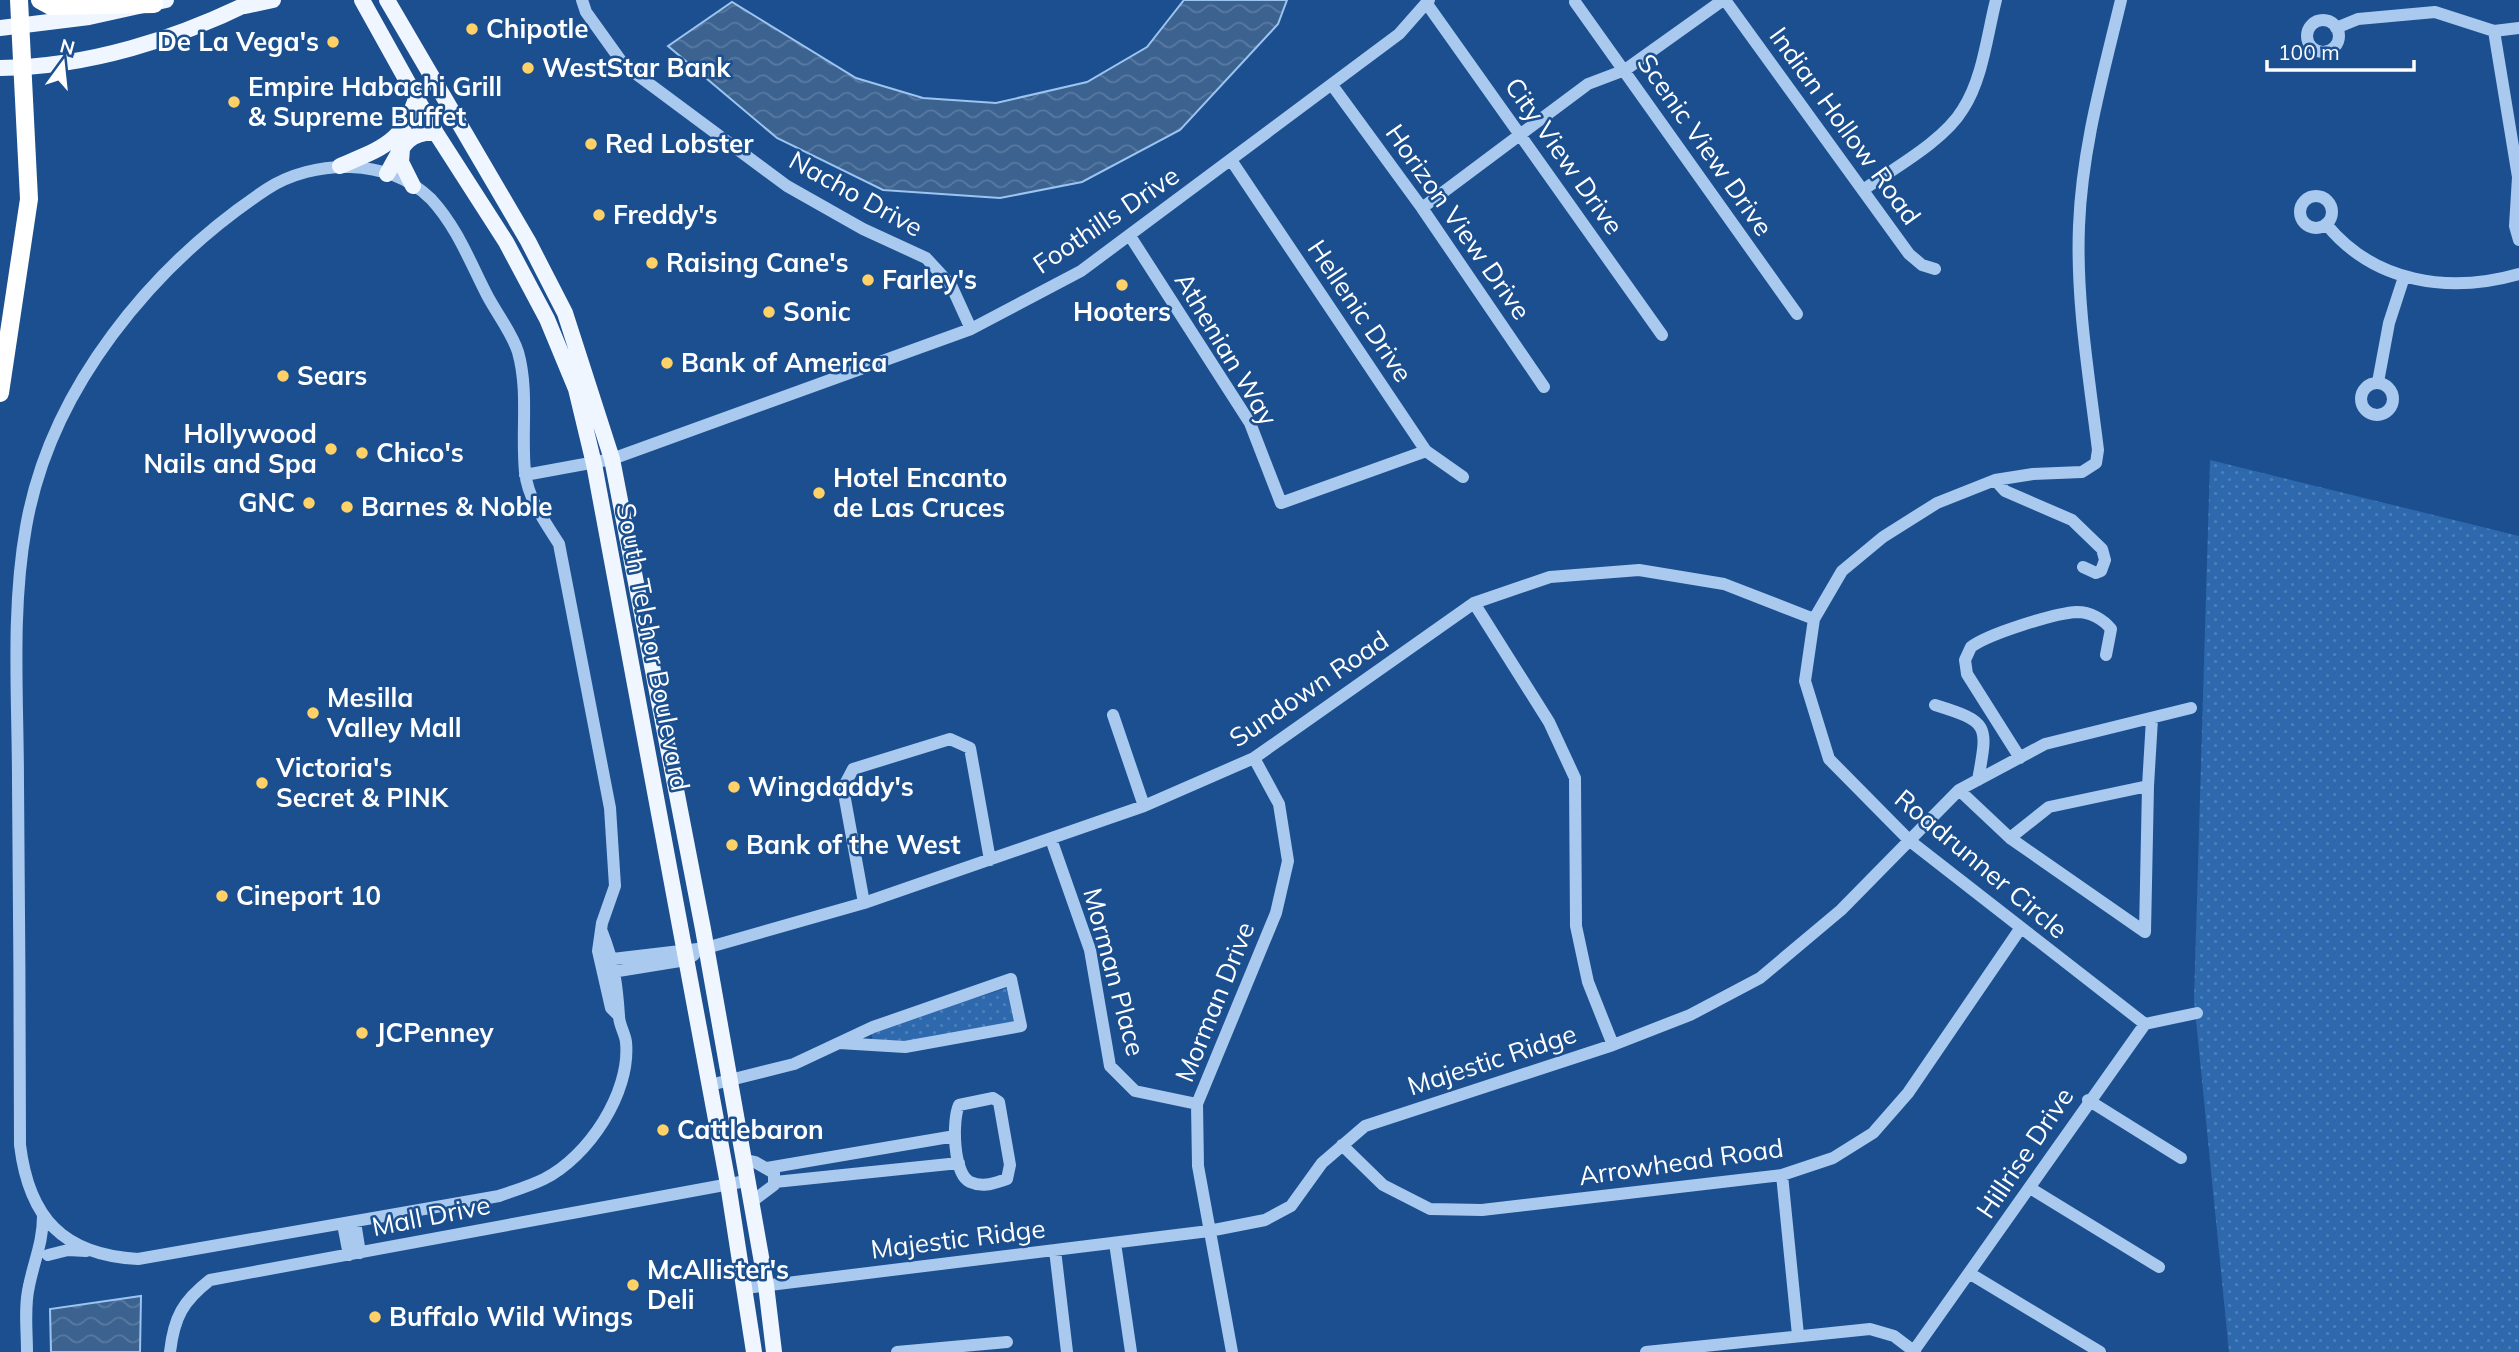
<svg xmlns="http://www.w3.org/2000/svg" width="2519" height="1352" font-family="Mulish,sans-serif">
  <defs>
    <pattern id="grass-dots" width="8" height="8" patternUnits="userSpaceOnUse" patternTransform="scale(1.75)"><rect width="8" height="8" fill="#2e69ad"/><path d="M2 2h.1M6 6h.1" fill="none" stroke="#4d80b9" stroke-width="1.8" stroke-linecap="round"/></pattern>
    <pattern id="water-waves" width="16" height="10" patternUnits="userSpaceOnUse" patternTransform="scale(1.75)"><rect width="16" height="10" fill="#3c6290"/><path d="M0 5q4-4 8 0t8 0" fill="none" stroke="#597aa1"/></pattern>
  </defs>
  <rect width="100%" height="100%" fill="#1b4f8f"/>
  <path fill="url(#grass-dots)" d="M2210 460 2519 536V1352H2229L2194 1000Z
    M1007 988 1014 1023 897 1043 873 1041 871 1031Z"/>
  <path fill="url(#water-waves)" stroke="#9cc4f0" stroke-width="2" d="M1184 0H1287L1278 24 1180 130 1082 182 1000 198 883 190 777 138 668 46 732 2 856 78 923 98 996 103 1087 82 1147 47Z
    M141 1296 140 1352H51L50 1309Z"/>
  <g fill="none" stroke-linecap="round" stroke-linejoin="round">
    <path stroke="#a9c9ee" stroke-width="12" d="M582 0 586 12 624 65 787 186 863 229 926 258 951 285 971 329
      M1725 0 1909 254 1922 265 1935 269
      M2121 0C2103 75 2082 148 2079 226 2076 301 2089 376 2098 450L2096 463 2082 472 2033 474 1995 480 1937 503 1883 537 1842 571 1814 619 1805 681 1829 759 1910 841 2145 1024
      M1575 2 1797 314
      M1427 4 1662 335
      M2307 36a16 16 0 1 1 32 0a16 16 0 1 1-32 0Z
      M2336 28 2358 19 2435 12 2494 31 2519 28
      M2494 31 2518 177 2515 226 2519 240
      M1332 85 1422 208 1544 387
      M1231 160 1426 451 1463 477
      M1863 190C1894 168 1944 141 1963 109 1983 78 1987 35 1996 0
      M2300 212a16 16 0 1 1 32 0a16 16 0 1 1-32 0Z
      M1422 208 1588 84 1625 70 1723 0
      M2326 224C2374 283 2449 294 2519 274
      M1130 236 1250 423 1281 503 1426 451
      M2378 382 2389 323 2404 277
      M2361 399a16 16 0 1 1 32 0a16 16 0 1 1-32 0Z
      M525 475 612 459 971 329 1081 271 1399 34 1429 0
      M1995 480 2005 491 2072 520 2102 549 2105 560 2101 571 2096 573 2083 567
      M1474 603 1549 722 1575 778 1576 926 1588 982 1613 1045
      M1935 705C1990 722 1988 725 1978 780
      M1113 715 1144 806
      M2020 758 1967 674 1965 660 1971 647C1988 634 2055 613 2077 612 2090 612 2103 619 2111 629L2106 655
      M1959 790 2010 838 2049 807 2148 786 2152 719
      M2010 838 2145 932 2148 786
      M1051 839 1090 950 1110 1066 1135 1091 1197 1104
      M864 903 843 788 853 769 950 739 970 748 990 860
      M602 932C614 962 617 985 619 1016 619 1025 625 1033 626 1042 631 1093 588 1157 544 1179 530 1186 513 1191 499 1196L138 1259C63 1255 29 1218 20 1145 20 1024 19 904 18 783 18 698 11 611 26 527 50 389 152 265 267 189 313 159 389 157 431 199 457 227 470 262 487 295 497 314 512 333 518 352 529 391 521 432 525 472 528 499 545 522 559 544L610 808 615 886 602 923 598 951 611 1008 619 1016
      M604 960 706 948 864 903 1144 806 1254 758 1474 603 1550 577 1639 570 1724 584 1814 619
      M606 973 686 960 694 955
      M710 1085 794 1064 873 1027 1011 979 1021 1026 905 1047 839 1043
      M993 1098 999 1102 1010 1165 1007 1179C994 1183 984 1188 970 1182 953 1174 952 1120 959 1105Z
      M2088 1100 2181 1158
      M1342 1145 1383 1185 1430 1209 1482 1210 1782 1175 1833 1158 1873 1133 1908 1093 2020 929
      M742 1159 755 1162 774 1173V1185L750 1203
      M767 1168 955 1136
      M1782 1175 1798 1335
      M775 1182 959 1163
      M2030 1188 2159 1267
      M355 1222 360 1253
      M343 1224 349 1255
      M1115 1243 1131 1352
      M1055 1250 1067 1352
      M48 1255 68 1250 86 1251
      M1969 1273 2100 1352
      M746 1288 1209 1231 1265 1220 1291 1206 1322 1163 1365 1126 1613 1045 1690 1015 1760 978 1841 910 1959 790 2045 744 2191 708
      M27 1352C27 1330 24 1307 29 1286 34 1261 43 1242 43 1216
      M170 1352C174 1317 183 1301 210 1280L746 1181
      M897 1352 1007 1342
      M1232 1352 1198 1166 1197 1104 1276 913 1288 861 1279 804 1254 758
      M1646 1352 1870 1329 1894 1336 1915 1352
      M1913 1352 2145 1024 2197 1013"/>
    <path stroke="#f0f6ff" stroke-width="16" d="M362 0 436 133 506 242 547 319 576 389 594 464 728 1184 754 1352
      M387 0 528 241 565 313 612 459 703 929 766 1285 774 1352
      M245 6 273 0
      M0 28 89 17 166 0
      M0 68C88 67 177 39 255 0
      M402 149 401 162 413 186
      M340 166C384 147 403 143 417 95
      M387 174C401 150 405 131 436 133"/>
    <path stroke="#fff" stroke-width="18" d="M40 0 51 6 154 4
      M0 393 29 199 19 0"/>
  </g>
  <g fill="#ffd166" stroke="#1b4f8f" stroke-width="2.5">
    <circle cx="472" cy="29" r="7"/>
    <circle cx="333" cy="42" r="7"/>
    <circle cx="528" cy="68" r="7"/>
    <circle cx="234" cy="102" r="7"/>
    <circle cx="591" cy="144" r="7"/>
    <circle cx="599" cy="215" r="7"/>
    <circle cx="652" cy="263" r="7"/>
    <circle cx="868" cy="280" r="7"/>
    <circle cx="1122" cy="285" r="7"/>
    <circle cx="769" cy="312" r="7"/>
    <circle cx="667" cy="363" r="7"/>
    <circle cx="283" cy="376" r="7"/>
    <circle cx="331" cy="449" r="7"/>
    <circle cx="362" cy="453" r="7"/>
    <circle cx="819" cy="493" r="7"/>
    <circle cx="309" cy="503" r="7"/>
    <circle cx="347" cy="507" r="7"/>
    <circle cx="313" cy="713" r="7"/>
    <circle cx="262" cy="783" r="7"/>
    <circle cx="734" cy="787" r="7"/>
    <circle cx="732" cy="845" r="7"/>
    <circle cx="222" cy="896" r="7"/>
    <circle cx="362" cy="1033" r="7"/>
    <circle cx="663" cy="1130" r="7"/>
    <circle cx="633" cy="1285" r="7"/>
    <circle cx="375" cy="1317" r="7"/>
  </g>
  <g text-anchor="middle" stroke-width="5" stroke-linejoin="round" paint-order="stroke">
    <g font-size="26" font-weight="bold" fill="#fff" stroke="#1b4f8f" text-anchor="start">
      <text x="486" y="38">Chipotle</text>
      <text x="319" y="51" text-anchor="end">De La Vega's</text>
      <text x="542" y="77">WestStar Bank</text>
      <text x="248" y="96">Empire Habachi Grill<tspan x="248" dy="30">&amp; Supreme Buffet</tspan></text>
      <text x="605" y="153">Red Lobster</text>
      <text x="613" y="224">Freddy's</text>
      <text x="666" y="272">Raising Cane's</text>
      <text x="882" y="289">Farley's</text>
      <text x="783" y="321">Sonic</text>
      <text x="1122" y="321" text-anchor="middle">Hooters</text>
      <text x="681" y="372">Bank of America</text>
      <text x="297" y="385">Sears</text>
      <text x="317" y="443" text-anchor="end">Hollywood<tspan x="317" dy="30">Nails and Spa</tspan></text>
      <text x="376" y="462">Chico's</text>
      <text x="833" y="487">Hotel Encanto<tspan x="833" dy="30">de Las Cruces</tspan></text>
      <text x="295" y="512" text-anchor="end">GNC</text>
      <text x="361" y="516">Barnes &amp; Noble</text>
      <text x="327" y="707">Mesilla<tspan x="327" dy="30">Valley Mall</tspan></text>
      <text x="276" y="777">Victoria's<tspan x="276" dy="30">Secret &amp; PINK</tspan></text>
      <text x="748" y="796">Wingdaddy's</text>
      <text x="746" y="854">Bank of the West</text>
      <text x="236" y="905">Cineport 10</text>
      <text x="376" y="1042">JCPenney</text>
      <text x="677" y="1139">Cattlebaron</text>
      <text x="647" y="1279">McAllister's<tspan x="647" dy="30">Deli</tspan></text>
      <text x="389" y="1326">Buffalo Wild Wings</text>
    </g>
    <g font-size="26" fill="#fff" stroke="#1b4f8f">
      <text transform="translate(1845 126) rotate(54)" y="9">Indian Hollow Road</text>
      <text transform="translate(1705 145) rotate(55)" y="9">Scenic View Drive</text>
      <text transform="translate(1564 156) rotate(55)" y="9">City View Drive</text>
      <text transform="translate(856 194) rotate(29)" y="9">Nacho Drive</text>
      <text transform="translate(1106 220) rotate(-34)" y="9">Foothills Drive</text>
      <text transform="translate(1458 222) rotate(55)" y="9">Horizon View Drive</text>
      <text transform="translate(1360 311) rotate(56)" y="9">Hellenic Drive</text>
      <text transform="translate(1226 349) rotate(59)" y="9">Athenian Way</text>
      <text transform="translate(653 647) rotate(79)" y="9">South Telshor Boulevard</text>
      <text transform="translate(1309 689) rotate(-34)" y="9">Sundown Road</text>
      <text transform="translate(1981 864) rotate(40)" y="9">Roadrunner Circle</text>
      <text transform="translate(1114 972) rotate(75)" y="9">Morman Place</text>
      <text transform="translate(1215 1002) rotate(-68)" y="9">Morman Drive</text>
      <text transform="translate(1492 1060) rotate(-18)" y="9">Majestic Ridge</text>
      <text transform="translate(2025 1153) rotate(-56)" y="9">Hillrise Drive</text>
      <text transform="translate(1681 1162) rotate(-8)" y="9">Arrowhead Road</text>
      <text transform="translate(431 1216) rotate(-11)" y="9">Mall Drive</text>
      <text transform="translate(958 1239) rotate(-7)" y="9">Majestic Ridge</text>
    </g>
  </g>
  <g transform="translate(63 63) rotate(15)" stroke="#1b4f8f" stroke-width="5" paint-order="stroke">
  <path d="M0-5L12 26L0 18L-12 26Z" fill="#ffffff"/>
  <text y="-10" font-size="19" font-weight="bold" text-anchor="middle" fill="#ffffff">N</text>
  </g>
  <path d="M2267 60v10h147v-10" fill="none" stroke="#ffffff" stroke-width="3.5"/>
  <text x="2278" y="60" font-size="21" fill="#ffffff" stroke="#1b4f8f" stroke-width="5" paint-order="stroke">100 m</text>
</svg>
